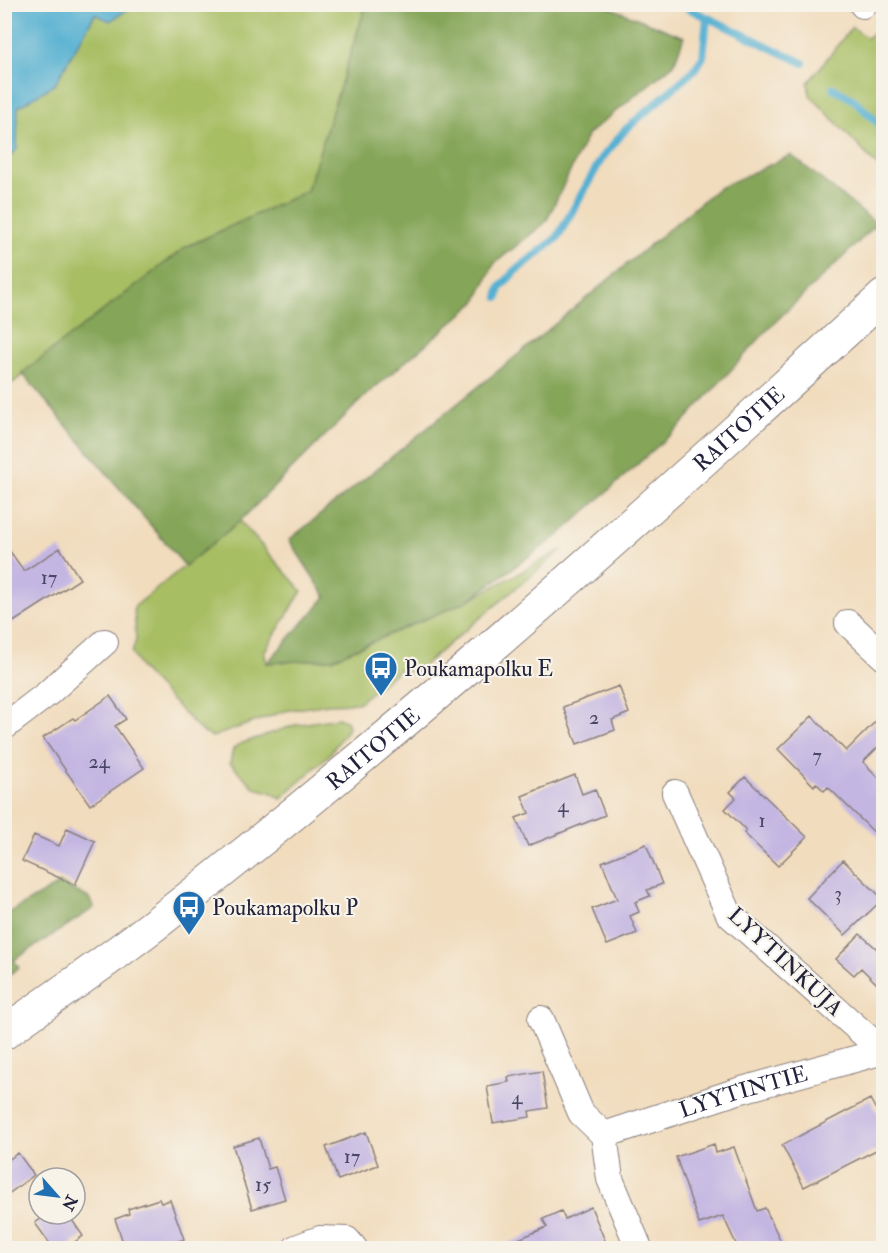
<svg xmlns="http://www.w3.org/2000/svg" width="888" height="1253" font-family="'IM FELL Double Pica',serif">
  <rect width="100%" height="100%" fill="#f7f3e8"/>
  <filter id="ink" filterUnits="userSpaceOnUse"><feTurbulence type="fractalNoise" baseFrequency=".0167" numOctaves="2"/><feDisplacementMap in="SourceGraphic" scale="12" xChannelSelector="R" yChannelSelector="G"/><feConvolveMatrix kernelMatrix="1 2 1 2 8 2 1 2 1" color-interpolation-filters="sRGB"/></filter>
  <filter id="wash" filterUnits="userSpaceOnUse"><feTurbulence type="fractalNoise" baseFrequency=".008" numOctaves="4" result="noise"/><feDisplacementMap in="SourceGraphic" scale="24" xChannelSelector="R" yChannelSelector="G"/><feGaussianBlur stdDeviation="1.35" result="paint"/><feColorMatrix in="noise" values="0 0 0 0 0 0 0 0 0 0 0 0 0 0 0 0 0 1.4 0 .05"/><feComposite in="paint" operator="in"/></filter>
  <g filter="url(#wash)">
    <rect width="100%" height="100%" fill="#f1dcbd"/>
    <path fill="#a7be63" stroke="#64704f" stroke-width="1.5" d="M129 4 366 5 307 191 186 247 5 389 4 162 17 149V107L55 84 95 14 129 9Z
      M883 23V172L810 95 808 83 852 27 867 38Z
      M240 521 302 591 264 652 267 663 332 659 467 601 563 549 413 674 403 667 358 703 328 704 285 711 212 737 201 731 141 669 132 653 136 640 134 607Z
      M338 718 347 722 348 728 330 754 281 798 270 792 255 788 230 763 233 749 240 744 295 725Z"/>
    <path fill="#85a559" stroke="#54644a" stroke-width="1.5" d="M366 5H604L684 37 674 64 588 134 546 222 494 264 476 302 366 395 240 521 185 566 22 373 186 247 307 191Z
      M791 155 877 224 771 326 680 426 559 535 467 601 332 659 267 663 326 597 289 540 531 344 717 189Z
      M60 883 89 898 94 908 14 960 19 968 5 977V915Z"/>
    <path fill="#54b0d2" stroke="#3b6986" stroke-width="1.5" d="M5 4H128L129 9 110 21 95 14 55 84 18 107 17 149 5 162Z"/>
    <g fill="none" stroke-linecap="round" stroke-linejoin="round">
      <path stroke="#54b0d2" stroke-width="8" d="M679 4 803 63
        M833 88 854 100 884 129
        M498 297 500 288 514 272 557 238 602 158 625 130 693 71 703 57 707 17"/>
    </g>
    <g id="blocks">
      <path fill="#c3b6e2" d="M4 543 24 571 60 548 80 579 4 628Z
        M619 686 629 713 612 720 615 730 577 744 563 707Z
        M110 696 126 719 115 726 144 768 90 805 43 738 73 718 75 720Z
        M884 713V741L863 762 884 783V842L828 787 824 791 816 783 814 786 778 749 812 716 846 751Z
        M575 775 582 794 595 789 605 815 528 846 516 818 529 813 522 796Z
        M745 777 807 837 778 866 744 833 746 830 725 809 736 798 730 792Z
        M67 828 95 841 75 885 22 861 34 835 59 846Z
        M646 844 662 884 647 890 650 896 635 902 639 912 630 916 637 933 607 945 592 909 617 899 602 862Z
        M843 860 883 899 845 935 807 898Z
        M860 934 884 955V991L861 968 854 975 836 959Z
        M542 1071 548 1108 529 1111 530 1117 493 1123 487 1086 509 1082 508 1077Z
        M870 1099 884 1124V1146L804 1187 782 1145Z
        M366 1132 378 1165 338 1180 326 1147Z
        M259 1138 268 1169 275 1167 285 1199 252 1209 233 1146Z
        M714 1144 716 1153 734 1147 757 1211 765 1208 784 1248H738L723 1216 699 1224 676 1157Z
        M18 1153 34 1175 4 1197V1163Z
        M159 1199 161 1203 170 1200 184 1239 176 1242 178 1248H125L115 1219 129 1214 128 1209Z
        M591 1207 606 1243H604L607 1248H497L547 1227 543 1219 561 1211 565 1219Z
        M48 1214H68L83 1236 66 1248H53L35 1223Z"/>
    </g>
  </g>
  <g filter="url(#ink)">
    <use href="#blocks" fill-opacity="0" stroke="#8a7f7c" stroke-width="1.5"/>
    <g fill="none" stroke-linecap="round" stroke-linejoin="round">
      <g stroke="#8a7f7c" stroke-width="28">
        <g id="street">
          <path d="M863 5V4"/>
          <path d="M848 623 884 657"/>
          <path d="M4 727 47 694 105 642"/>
          <path d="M675 793 729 914 884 1052"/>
          <path d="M541 1019 581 1113 604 1135 610 1179 639 1248"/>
          <path id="s1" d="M604 1135 738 1091 884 1051"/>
          <path d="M296 1248 320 1239 347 1240 354 1248"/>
        </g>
      </g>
      <g stroke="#8a7f7c" stroke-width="35">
        <g id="primary">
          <path id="s2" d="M4 1033C57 995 112 958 163 918 413 723 650 510 884 296"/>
        </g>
      </g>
      <use href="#street" stroke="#fff" stroke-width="26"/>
      <use href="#primary" stroke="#fff" stroke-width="33"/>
    </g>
  </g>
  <defs>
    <g id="bus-pin" transform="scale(1.725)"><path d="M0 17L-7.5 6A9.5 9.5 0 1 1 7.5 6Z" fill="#1f6fb2" stroke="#f7f3e8"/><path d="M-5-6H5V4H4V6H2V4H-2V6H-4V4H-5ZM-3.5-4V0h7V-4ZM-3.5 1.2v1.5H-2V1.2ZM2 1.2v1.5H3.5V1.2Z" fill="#fff"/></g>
  </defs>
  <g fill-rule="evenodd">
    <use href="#bus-pin" x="381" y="668"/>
    <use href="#bus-pin" x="189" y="907"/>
  </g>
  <g text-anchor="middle" stroke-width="4.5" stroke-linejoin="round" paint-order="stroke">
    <g font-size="20" fill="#4a4765">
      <text x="49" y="584">17</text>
      <text x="594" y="724">2</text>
      <text x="817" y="762">7</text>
      <text x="99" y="768">24</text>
      <text x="563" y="812">4</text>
      <text x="762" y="827">1</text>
      <text x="838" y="900">3</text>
      <text x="517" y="1104">4</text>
      <text x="352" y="1163">17</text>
      <text x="263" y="1191">15</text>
    </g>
    <g font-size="22" fill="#22223b" stroke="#f7f3e8">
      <text dy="8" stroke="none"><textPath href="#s2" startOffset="952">RAITOTIE</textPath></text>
      <text dy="8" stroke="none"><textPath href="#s2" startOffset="466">RAITOTIE</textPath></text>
      <text transform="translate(786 961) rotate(43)" y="8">LYYTINKUJA</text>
      <text dy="8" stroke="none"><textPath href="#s1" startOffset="146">LYYTINTIE</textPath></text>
    </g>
    <g font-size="22" fill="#22223b" stroke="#f7f3e8" text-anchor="start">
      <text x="404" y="676">Poukamapolku E</text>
      <text x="212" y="915">Poukamapolku P</text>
    </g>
  </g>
  <rect width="888" height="1253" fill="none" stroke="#f7f3e8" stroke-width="24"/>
  <g transform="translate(57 1196) rotate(118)"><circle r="28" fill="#f7f3e8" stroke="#a29fa3" stroke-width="1.5"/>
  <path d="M0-4.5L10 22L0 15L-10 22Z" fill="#1f6fb2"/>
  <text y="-9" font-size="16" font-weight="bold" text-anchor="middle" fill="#22223b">N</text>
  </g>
</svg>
